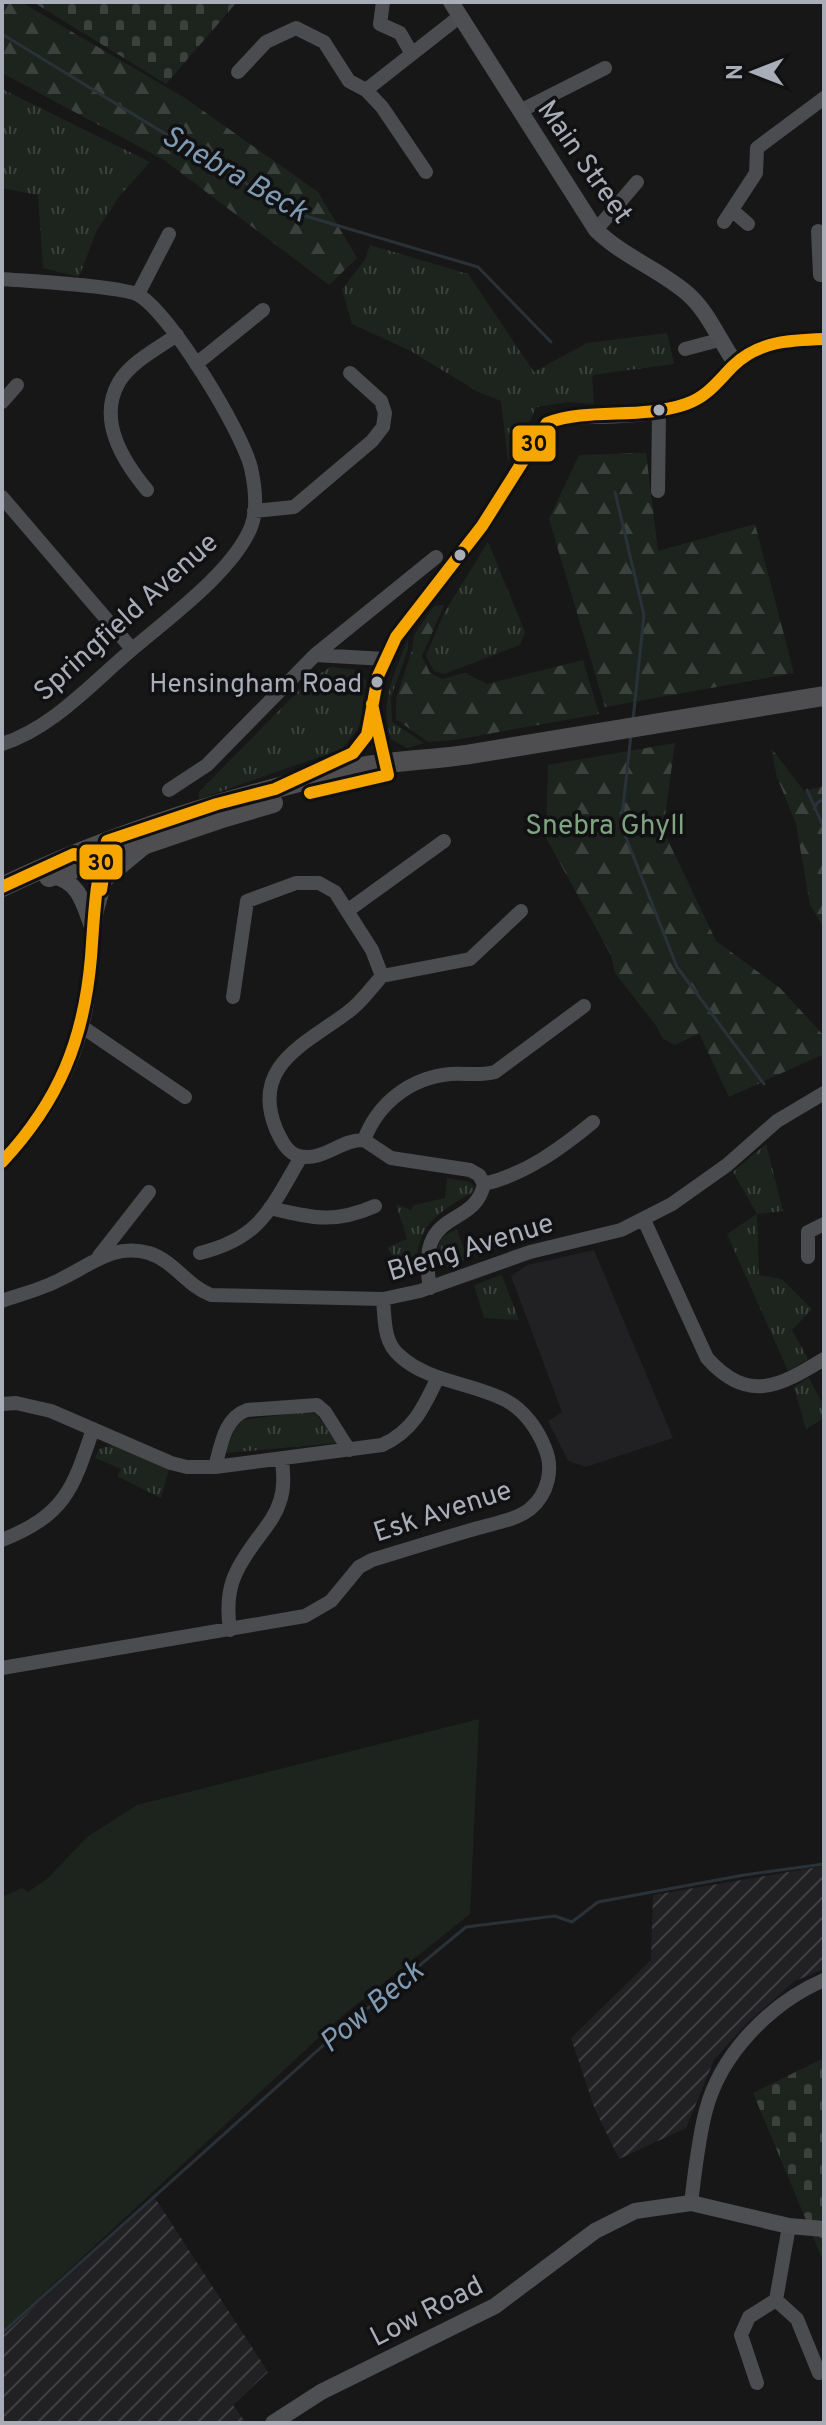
<svg xmlns="http://www.w3.org/2000/svg" width="826" height="2425" font-family="Overpass,sans-serif">
  <defs>
    <pattern id="industrial-furrows" width="10" height="10" patternUnits="userSpaceOnUse" patternTransform="scale(2)"><rect width="10" height="10" fill="#212123"/><path d="M-1 1l2-2M0 10L10 0M9 11l2-2" fill="none" stroke="#3e3f41"/></pattern>
    <pattern id="grass-tufts" width="24" height="20" patternUnits="userSpaceOnUse" patternTransform="scale(2)"><rect width="24" height="20" fill="#1d241e"/><path d="M3 7l-1-3M5 7V3M7 7l1-3M15 17l-1-3M17 17v-4M19 17l1-3" fill="none" stroke="#3b413d"/></pattern>
    <pattern id="forest-firs" width="22" height="20" patternUnits="userSpaceOnUse" patternTransform="scale(2)"><rect width="22" height="20" fill="#1d241e"/><path d="M5 1l3.5 6h-7zM16 11l3.5 6h-7z" fill="#3b413d"/></pattern>
    <pattern id="cemetery-stones" width="16" height="16" patternUnits="userSpaceOnUse" patternTransform="scale(2)"><rect width="16" height="16" fill="#1d241e"/><path d="M2 7V4a2 2 0 0 1 4 0v3zM10 15v-3a2 2 0 0 1 4 0v3z" fill="#3b413d"/></pattern>
  </defs>
  <rect width="100%" height="100%" fill="#171717"/>
  <path fill="#212123" d="M594 1250 673 1438 586 1467 568 1461 548 1421 562 1412 511 1276 527 1265Z"/>
  <path fill="url(#industrial-furrows)" d="M824 1866V1969L795 1981 747 2023 714 2060 686 2128 619 2159 594 2107 571 2038 651 1960 653 1895Z
    M155 2198 268 2372 233 2405 246 2423H2V2336Z"/>
  <path fill="url(#grass-tufts)" d="M2 89 150 162 118 198 96 232 79 277 43 268 38 195 2 188Z
    M370 245 468 274 534 372 587 343 667 333 674 364 592 375 594 404 568 402 536 407 526 431 508 461 501 401 478 392 409 350 352 324 342 289 365 260Z
    M488 542 525 632 520 645 444 674 434 671 426 656 444 613Z
    M408 639V649L391 697 392 722 424 743 407 748 391 739C379 701 394 675 408 639Z
    M331 667 355 670 366 680 360 726 342 749 199 799V792L309 680Z
    M766 1144 783 1211 757 1214 759 1275 782 1279 812 1309 792 1330 808 1359 788 1371 727 1234 757 1214 733 1172Z
    M447 1178 469 1182 474 1186 473 1192C431 1217 418 1224 415 1275L402 1276 388 1247 407 1239 396 1204 411 1210 414 1205 445 1198Z
    M457 1229 467 1259 446 1267 437 1264 436 1253 442 1237Z
    M502 1275 519 1320 484 1318 474 1285Z
    M809 1378 824 1406V1418L806 1429 794 1387Z
    M305 1412 316 1414 337 1443 225 1453 235 1429 243 1420Z
    M113 1445 169 1469 161 1498 117 1476 121 1469 95 1458 99 1449Z"/>
  <path fill="url(#forest-firs)" d="M2 2H21L185 98 318 192 357 258 329 285 164 160 2 73Z
    M646 453 658 551 755 524 794 673 605 707 549 519 579 455Z
    M444 605 422 656 430 673 442 679 465 673 487 684 583 660 599 714 454 740 428 742 396 719V699L412 650 414 635 434 606Z
    M675 743 663 830 716 941 780 988 824 1036V1054L729 1097 699 1033 675 1045 662 1038 657 1027 615 973 611 955 546 838 548 765Z
    M771 748 804 791 824 786V928L810 905 796 824 777 777Z"/>
  <path fill="url(#cemetery-stones)" d="M33 2H237L166 84Z
    M824 2058V2263L753 2093Z"/>
  <path fill="#1d241e" d="M479 1719 470 1914 341 2017 2 2332V1897L22 1888 28 1892 48 1878 87 1837 137 1805Z"/>
  <g fill="none" stroke-linecap="round" stroke-linejoin="round">
    <path stroke="#2a3239" stroke-width="3" d="M2 34 295 213 478 267 551 342
      M615 492 644 615 633 720
      M631 735 621 825 677 967 764 1084
      M807 790 824 828
      M814 809 817 803 824 799
      M2 2333 327 2042 466 1927 555 1916 572 1922 598 1902 744 1875 824 1864"/>
    <path stroke="#4b4c50" stroke-width="14" d="M383 2 380 24 400 33 412 54
      M238 72 266 42 296 28 324 42 349 81 366 90 382 107 426 172
      M366 90 459 17
      M520 111 605 68
      M732 210 748 224
      M724 222 756 173 757 148 824 98
      M596 230 637 182
      M818 231 820 275H824
      M2 279C25 281 126 286 140 296 171 315 242 431 251 468 255 486 258 509 251 527 233 572 166 620 129 652 90 685 52 728 2 744
      M138 294 169 234
      M685 349 719 340
      M196 364 263 310
      M2 402 17 385
      M147 490C123 461 97 420 119 382 131 362 158 348 177 335
      M658 491 659 413
      M2 497 132 649
      M254 511 294 507 372 441 383 427 385 413 381 401 350 373
      M315 655 385 659
      M169 790 207 765 315 655 436 557
      M347 911 444 841
      M382 976 470 959 521 911
      M233 997 247 901 296 883H319L335 892 372 950 382 976C371 988 361 1003 348 1012 306 1044 250 1065 276 1129 281 1140 287 1153 299 1156 323 1162 341 1139 364 1140L391 1158 470 1170 479 1175 484 1184C474 1231 415 1205 430 1288
      M81 1026 185 1097
      M364 1140C378 1103 410 1078 450 1074 466 1073 480 1076 495 1072L584 1006
      M484 1184C526 1174 560 1149 593 1122
      M270 1208C313 1218 334 1224 375 1206
      M644 1220 707 1358C748 1404 780 1386 824 1359
      M200 1253C262 1238 271 1207 301 1157
      M99 1256 149 1192
      M808 1257V1232L824 1224
      M2 1301C21 1294 43 1289 61 1279 91 1265 113 1243 149 1253 174 1261 187 1286 211 1295L383 1299 420 1291 530 1252 621 1230 672 1204 727 1165 777 1121 824 1093
      M2 1404 16 1403 51 1411 171 1463 187 1467H215L382 1445C413 1431 424 1407 438 1377
      M215 1467C221 1446 224 1418 247 1410L317 1405 325 1412 349 1450
      M2 1540C65 1515 73 1489 93 1429
      M230 1630C224 1589 234 1570 258 1538 267 1526 276 1515 280 1501 285 1487 283 1472 282 1458
      M2 1668 305 1616 331 1601 359 1567 372 1560C408 1549 443 1538 478 1528 495 1523 516 1520 530 1509 548 1494 554 1469 545 1448 538 1430 525 1411 507 1401 474 1383 428 1382 400 1356 383 1342 385 1319 383 1299
      M691 2203C695 2172 698 2140 706 2110 721 2053 771 2003 824 1980
      M776 2300 797 2319 819 2373
      M757 2383 741 2335 749 2317 776 2300 789 2226"/>
    <path stroke="#4d4f52" stroke-width="16" d="M451 2 596 230C625 258 661 270 689 295 709 313 720 342 736 364
      M373 716 388 775
      M317 771 346 758 361 744 367 735 378 676 396 637 482 526 547 423C566 415 581 416 601 416 630 415 658 414 686 404 707 397 719 382 733 366 758 339 790 340 824 339
      M52 876C78 881 83 901 91 924
      M103 881 145 846
      M2 1162C44 1120 74 1066 85 1008 90 977 91 946 95 916 97 899 110 879 99 863L88 857
      M273 2423 321 2392 495 2306 595 2231 635 2211 691 2203 789 2226 824 2229"/>
    <path stroke="#4e4e51" stroke-width="20" d="M49 877 219 819 273 803
      M2 887C116 832 235 796 357 768 395 760 434 760 471 754 589 735 707 716 824 696"/>
    <g stroke="#111113" stroke-width="18">
      <path id="bus-1" d="M310 793 388 775 372 704
        M2 887 74 854 99 863 104 872 101 890
        M2 1162C59 1101 84 1040 91 957 94 918 95 878 107 841L217 804 275 789 353 753 367 735 378 676 396 637 482 526 547 423C590 407 640 420 686 404 707 397 718 381 733 366 758 341 791 340 824 339"/>
    </g>
    <use href="#bus-1" stroke="#f7a600" stroke-width="12"/>
  </g>
  <g fill="#a8adb8" stroke="#111113" stroke-width="3">
    <circle cx="659" cy="410" r="7"/>
    <circle cx="460" cy="555" r="7"/>
    <circle cx="377" cy="682" r="7"/>
  </g>
  <g text-anchor="middle" stroke-width="7" stroke-linejoin="round" paint-order="stroke">
    <g font-size="26" fill="#a8adb8" stroke="#111113" text-anchor="end">
      <text x="362" y="692">Hensingham Road</text>
    </g>
    <g font-size="28" fill="#a8adb8" stroke="#111113">
      <text transform="translate(586 161) rotate(55)" y="10">Main Street</text>
      <text transform="translate(125 616) rotate(-42)" y="10">Springfield Avenue</text>
      <text transform="translate(470 1246) rotate(-17)" y="10">Bleng Avenue</text>
      <text transform="translate(442 1510) rotate(-18)" y="10">Esk Avenue</text>
      <text transform="translate(426 2310) rotate(-27)" y="10">Low Road</text>
    </g>
    <g font-size="28" fill="#7fa381" stroke="#111113">
      <text x="605" y="834">Snebra Ghyll</text>
    </g>
    <g font-size="30" font-style="italic" fill="#7f9bb3" stroke="#111113">
      <text transform="translate(235 173) rotate(30)" y="10">Snebra Beck</text>
      <text transform="translate(371 2006) rotate(-40)" y="10">Pow Beck</text>
    </g>
  </g>
  <g stroke="#111113" stroke-width="3">
    <rect x="511" y="424" width="46" height="39" rx="8" fill="#f7a600"/>
    <rect x="78" y="843" width="46" height="38" rx="8" fill="#f7a600"/>
  </g>
  <g font-size="22" text-anchor="middle" font-weight="bold" fill="#111">
    <text x="534" y="451">30</text>
    <text x="101" y="870">30</text>
  </g>
  <rect width="826" height="2425" fill="none" stroke="#a8adb8" stroke-width="8"/>
  <g transform="translate(754 72) rotate(270)" stroke="#111113" stroke-width="6" paint-order="stroke">
  <path d="M0-6L14 30L0 20L-14 30Z" fill="#a8adb8"/>
  <text y="-12" font-size="22" font-weight="bold" text-anchor="middle" fill="#a8adb8">N</text>
  </g>
</svg>
